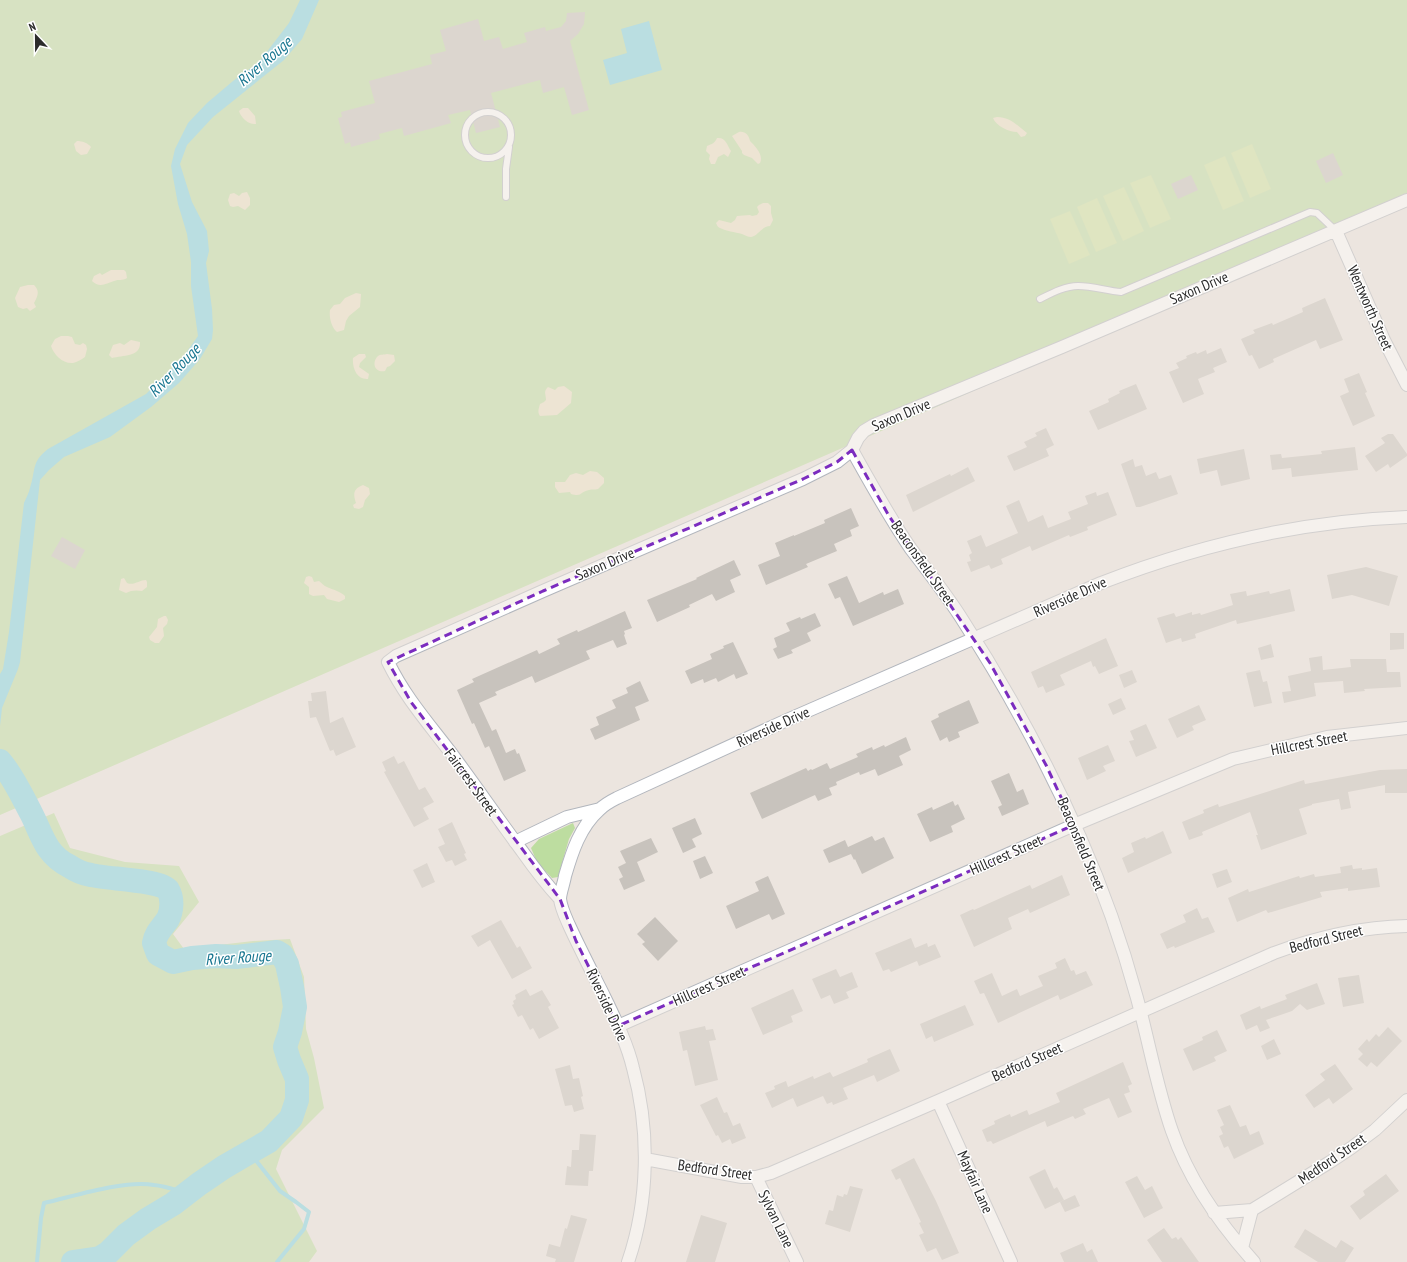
<svg xmlns="http://www.w3.org/2000/svg" width="1407" height="1262" font-family="'PT Sans Narrow',sans-serif">
  <rect width="100%" height="100%" fill="#ece5df"/>
  <path fill="#bddda0" d="M0 0H1407V202L0 815Z
    M54 813 70 848 125 862 179 866 199 902 173 934 184 949 253 941 290 939 304 977 306 1029 314 1058 324 1108 282 1150 276 1169 317 1251 309 1262H0V836Z
    M573 823 575 828 569 839 558 877 552 878 537 862 531 848 539 839Z"/>
  <path fill="#eee2c5" d="M243 108H248L255 116 256 124C249 125 241 118 239 111Z
    M997 117C1010 117 1018 126 1027 133L1025 136 1021 137 1017 132C1009 132 996 126 993 118Z
    M739 132C745 131 749 135 750 141 755 146 764 155 760 163L758 164 752 158 744 155 742 153V151L732 136Z
    M717 138C726 137 727 145 731 151L728 157 724 154 718 157 715 164H711L709 159 710 155 706 151 707 146C712 144 715 143 717 138Z
    M77 141C82 141 88 143 91 147L87 154 81 155 76 151 74 144Z
    M247 192 250 198V205L245 210 238 206 233 207 230 206 228 200 230 194 234 193 239 196 242 193Z
    M763 203H768L771 206V213L773 220 770 226C762 226 758 236 751 237 748 237 745 235 742 234 735 232 726 231 720 228 717 226 718 227 716 223L719 220 731 223 735 220 737 216 750 215 752 216 757 215 759 212 757 207 759 205Z
    M111 270H124L126 272 127 278C122 281 119 279 114 281 106 284 99 288 92 281L94 276 100 273 102 275Z
    M28 285H34C40 291 38 296 34 303L36 307 30 311 27 308 23 309 18 307 15 298 20 287Z
    M356 293 361 294 360 307 349 316 346 321 344 330 337 332C331 327 329 317 330 310L334 305 340 304 345 298Z
    M61 336H68L72 337 75 344 80 345 83 343 86 345 87 349 85 357C82 359 77 362 73 363 63 364 54 355 51 346L55 339Z
    M131 340 140 342C141 357 123 355 112 358L109 355 113 345 120 343 124 345Z
    M359 354H365L366 357 360 363 359 367 369 374 368 379C357 380 352 368 353 358Z
    M387 354 394 355 395 361 390 366 387 367 385 371C375 373 371 363 378 356 380 354 384 355 387 354Z
    M564 386 572 392 571 403 557 415 540 416C537 412 539 408 540 404L544 402 546 400C546 394 543 392 548 387L555 390 558 387Z
    M590 471 597 472 604 478V483L598 489C595 490 592 489 589 490 579 492 583 497 571 494L570 492 559 493 555 487V482H565L570 475 576 473 583 475Z
    M363 485 369 488 370 494 365 500 363 507 359 509 354 508 353 505 356 503C353 494 353 489 363 485Z
    M309 576 312 577 314 582 319 581C322 583 324 586 327 587 333 590 340 591 345 596V599L339 602 327 599 324 595 313 596 309 594V587L304 583 306 577Z
    M124 578 127 583C134 586 139 580 146 580L147 582V587L142 591C137 590 131 590 126 593L119 590 121 579Z
    M164 616H166L168 620 167 624 163 628 164 636 159 643H155L150 640 149 637 157 627 158 619Z"/>
  <path fill="#cee49d" d="M1252 144 1271 189 1250 198 1231 153Z
    M1225 156 1244 201 1223 210 1204 165Z
    M1151 175 1171 219 1150 228 1130 183Z
    M1124 187 1144 231 1123 241 1103 196Z
    M1097 198 1117 243 1096 252 1077 207Z
    M1070 211 1090 255 1069 264 1050 219Z"/>
  <path fill="#7cd5e4" d="M300 0H319L302 39 284 60 213 117 187 145 180 164 192 202 207 231 209 251 206 263 212 309 213 330 212 339 200 359 179 383 151 407 110 437 64 457 49 470 40 480 20 662 18 669 2 708 0 726V674L3 669 9 632 24 503C26 498 29 493 30 488 36 470 31 462 48 449L146 394 183 357 198 336 191 286V262L187 234 178 204 171 166 175 149 188 123 207 103 233 81 259 62 289 23Z
    M649 21 662 70 610 85 603 60 627 53 621 29Z
    M0 750 21 776 33 810 27 813 0 770Z"/>
  <g fill="none" stroke-linecap="round" stroke-linejoin="round">
    <path stroke="#7cd5e4" stroke-width="4" d="M250 1153 280 1191 296 1202 309 1212 304 1229 277 1262
      M37 1262 41 1218 44 1203C75 1196 123 1180 154 1185 165 1186 176 1190 187 1193"/>
    <path stroke="#7cd5e4" stroke-width="24" d="M0 761C13 776 22 796 31 813 42 834 45 854 69 866 75 870 84 874 91 875 106 879 161 880 168 890 173 898 172 911 168 919 162 928 156 932 154 943L158 954 173 962 192 958 216 956 236 957 277 952 282 955 287 964 292 987 295 1007 290 1032 285 1047 289 1060 297 1079V1100L291 1118 269 1141 224 1167 199 1184 173 1204 148 1219 126 1235 108 1253 100 1258 73 1262"/>
  </g>
  <path fill="#c8c3bd" d="M585 12 584 24 578 34 570 41 589 110 572 115 564 87 543 93 540 80 491 93 500 127 476 133 470 110 448 115 451 123 404 136 402 128 379 134 380 139 351 147 350 142 345 144 338 118 342 117 341 112 375 103 369 81 432 64 430 55 446 51 440 30 478 19 484 41 499 37 503 49 527 42 524 33 545 27 546 31 561 27 566 21 567 13Z
    M1333 153 1343 175 1326 183 1316 161Z
    M1191 175 1198 190 1178 199 1171 184Z
    M1325 298 1343 340 1320 349 1316 340 1273 359 1274 362 1259 369 1252 355 1249 356 1241 339 1255 333 1253 330 1272 323 1273 325 1303 312 1302 308Z
    M1221 348 1227 362 1213 368 1215 372 1198 379 1204 394 1183 403 1169 372 1179 368 1176 363 1187 358 1186 356 1196 352 1197 354 1206 350 1207 354Z
    M1359 373 1367 392 1365 393 1375 416 1353 426 1340 396 1349 392 1344 379Z
    M1136 384 1147 409 1098 430 1089 411 1109 402 1108 399 1120 393 1119 391Z
    M1046 428 1054 445 1046 449 1049 456 1014 471 1007 456 1027 447 1024 442 1037 436 1035 433Z
    M1388 434H1393L1407 454V456L1390 468 1388 464 1376 472 1365 456 1385 443 1381 438Z
    M1355 447 1358 470 1292 477 1291 468 1272 470 1270 455 1281 454 1282 458 1322 454 1321 451Z
    M1244 449 1250 479 1221 486 1217 470 1200 474 1197 459Z
    M1133 459 1135 467 1142 465 1146 476 1156 472 1159 479 1171 475 1178 494 1140 507H1136L1121 464Z
    M968 467 975 481 913 512 906 495 950 474 951 476Z
    M1096 492 1097 496 1108 492 1117 515 1087 527 1088 530 1070 537 1069 535 1032 551 1030 546 1001 559 1003 564 991 569 989 565 971 572 967 562 971 561 969 555 972 553 967 541 981 535 986 547 1018 533 1006 506 1019 500 1028 522 1043 515 1048 528 1071 519 1068 512 1088 504 1085 496Z
    M851 508 859 526 850 530 852 536 834 544 837 551 806 564 808 567 766 585 758 565 780 556 775 543 794 535V536L825 523 824 520Z
    M62 537 85 550 75 569 51 556Z
    M734 560 741 575 730 580 735 592 716 601 712 594 689 605 690 607 657 622 647 600 697 579 696 578Z
    M1366 567 1398 576 1389 606 1352 595 1332 599 1327 575Z
    M847 576 859 603 883 592 884 595 898 589 904 604 853 626 840 597 835 599 828 584Z
    M1290 589 1295 611 1237 624 1236 620 1195 634 1196 638 1182 642 1181 638 1166 643 1157 618 1174 613 1176 617 1192 612V615L1200 613 1201 615 1233 605 1230 594 1246 591 1247 596 1269 591 1270 594Z
    M625 611 632 628 624 631 625 634 624 635 627 644 617 648 613 640 586 651 590 659 535 683 532 676 495 692 497 695 479 703 492 731 496 729 506 753 515 749 517 754 519 753 526 771 504 781 489 746 485 748 474 723 472 724 457 690 474 682 472 679 537 650 539 654 560 644 557 639 577 630 578 632Z
    M815 613 821 626 807 633 811 641 791 650 793 653 778 659 773 649 777 647 774 638 790 631 786 623 800 617 801 619Z
    M1390 633H1404V649L1390 650Z
    M1106 638 1118 666 1099 674 1095 666 1093 667 1091 661 1060 675 1065 685 1046 693 1043 686 1038 688 1031 672Z
    M733 642 748 674 736 679 734 674 718 682 716 678 704 683 703 679 691 684 685 671 712 659 710 654 724 648 723 646Z
    M1271 644 1274 657 1261 660 1258 648Z
    M1322 656 1323 670 1351 667 1350 659H1386L1387 672H1400L1401 687 1364 689 1365 691 1344 693 1343 681 1314 683 1316 696 1284 703 1282 692 1291 691 1288 676 1311 671 1309 658Z
    M1132 670 1137 682 1124 688 1119 675Z
    M1260 670 1263 682 1267 681 1272 703 1254 707 1246 673Z
    M640 681 649 701 635 707 640 720 595 740 590 729 599 725 596 717 616 708 612 700 628 693 626 688Z
    M326 691 330 723 343 717 356 747 336 756 333 749V750L330 751 316 717 310 718 308 701H312L311 693Z
    M1121 698 1126 709 1113 715 1108 704Z
    M969 700 979 723 958 732 960 737 949 742 947 737 940 741 931 721 939 717 938 714Z
    M1199 705 1206 720 1192 726 1194 730 1177 738 1168 719Z
    M1146 724 1157 748 1136 757 1129 741 1134 740 1130 731Z
    M906 737 911 750 899 756 903 765 878 776 875 769 860 775 859 772 836 782 837 785 829 788 832 795 818 801 815 795 762 819 750 793 806 768 808 771 811 769 812 770 827 763 830 769 858 757 856 754 872 747 873 750 884 745 885 747Z
    M1108 745 1115 761 1103 766 1106 771 1087 780 1078 758Z
    M394 756 398 764 404 761 419 790 425 787 434 802 423 808 429 819 414 827 384 772 386 771 382 762Z
    M1407 769V793H1385V785L1348 792 1351 808 1341 810 1339 799 1312 804V805L1299 809 1307 834 1261 850 1256 835H1258L1250 812 1202 832 1203 835 1189 840 1182 822 1204 813 1203 810 1218 804 1219 807 1304 780 1305 784 1380 770Z
    M1009 773 1017 792 1023 789 1029 804 1002 816 998 807 1002 805 991 781Z
    M953 801 955 806 958 804 965 819 951 826 953 832 930 842 917 814 932 807 933 810Z
    M695 818 702 834 692 839 696 847 683 853 672 828Z
    M452 822 466 853 464 854 467 860 455 866 452 860 446 862 438 847 445 844 438 829Z
    M1163 831 1172 853 1128 873 1122 858 1134 852 1131 843 1145 837 1146 839Z
    M872 836 875 841 884 837 894 858 862 874 855 859 854 860 851 854 829 863 823 850 845 840 848 847Z
    M651 838 658 852 637 862 645 881 624 890 619 879 623 877 618 867 626 863 620 851Z
    M705 856 713 873 700 879 693 861Z
    M427 863 435 882 422 888 413 870Z
    M1352 865 1353 869 1362 868V870L1377 868 1380 887 1348 891V888L1320 892 1322 897 1268 913 1266 910 1237 922 1228 898 1248 889 1249 892 1299 876 1300 878 1314 874 1315 877 1341 873 1340 867Z
    M1227 869 1232 882 1217 888 1212 874Z
    M1062 875 1070 895 1030 913 1028 909 1008 918 1012 929 974 947 960 915 973 909 974 910 1030 885 1032 889Z
    M768 876 785 914 772 920 769 914 736 929 726 906 759 891 755 882Z
    M1197 908 1202 919 1208 917 1215 932 1175 948 1174 946 1167 949 1160 934 1186 922 1183 915Z
    M655 917 678 941 658 961 642 944 645 942 637 934Z
    M501 920 517 948 520 946 532 968 512 979 490 940 478 947 471 936Z
    M911 938 915 948 927 943 928 947 935 944 941 957 919 966 917 961 891 972 889 969 883 971 875 953Z
    M1065 958 1071 971 1074 970 1076 975 1086 971 1093 985 1060 1000 1058 995 998 1023 984 993 980 994 974 981 992 973 1002 996 1017 989 1020 996 1043 986 1038 976 1057 968 1055 963Z
    M836 969 840 977 852 972 858 987 846 992 849 998 834 1004 830 995 821 999 812 979Z
    M1359 975 1364 1003 1343 1007 1338 978Z
    M1317 983 1325 1004 1307 1010 1300 1004 1292 1011 1266 1020 1270 1028 1260 1032 1257 1025 1246 1030 1240 1015 1260 1006 1261 1009 1287 999 1285 995Z
    M526 989 530 996 542 990 551 1005 548 1007 559 1028 539 1039 533 1028 530 1030 522 1015 518 1017 512 1005 514 1004 513 1001 516 999 515 995Z
    M793 989 803 1011 791 1016 793 1022 763 1035 751 1008Z
    M965 1005 974 1025 934 1042 932 1036 926 1039 920 1024Z
    M705 1026 706 1030 713 1029 716 1040 709 1041 718 1080 695 1086 687 1050 683 1051 679 1032Z
    M1388 1027 1402 1041 1377 1067 1371 1062 1367 1067 1358 1059 1363 1054 1358 1049 1367 1039 1369 1042 1376 1034 1379 1037Z
    M1217 1030 1227 1051 1214 1057 1216 1061 1193 1071 1183 1049 1203 1040 1202 1037Z
    M1274 1039 1281 1054 1267 1060 1261 1046Z
    M890 1049 900 1071 877 1082 874 1075 843 1088 848 1099 833 1105 832 1102 827 1104 823 1096 797 1107 793 1098 772 1108 765 1093 775 1089 774 1086 786 1081 788 1087 813 1076 814 1079 830 1072 833 1077 868 1062 867 1059Z
    M1123 1062 1132 1084 1128 1086 1130 1092 1124 1094 1132 1112 1118 1118 1109 1098 1083 1109 1086 1114 1075 1119 1073 1116 1047 1127 1045 1121 993 1144 991 1141 987 1142 982 1130 995 1124 994 1121 1010 1114 1011 1117 1027 1110 1029 1115 1060 1102 1056 1093Z
    M1335 1064 1353 1089 1333 1104 1329 1098 1314 1108 1305 1095 1325 1080 1320 1074Z
    M570 1065 573 1079 579 1078 583 1096 581 1097 584 1109 574 1112 572 1105 565 1106 555 1069Z
    M717 1097 724 1113 727 1112 733 1126 740 1123 746 1138 732 1144 730 1139 722 1143 718 1135 716 1136 700 1105Z
    M1230 1105 1240 1127 1246 1125 1250 1135 1259 1131 1264 1144 1234 1159 1228 1146 1224 1148 1219 1136 1223 1134 1220 1127 1224 1125 1217 1110Z
    M580 1134 596 1135 593 1171H589L588 1186 565 1185 567 1166 571 1167 572 1150H579Z
    M914 1158 936 1201 959 1253 942 1260 936 1248 927 1252 919 1235 924 1233 919 1223 921 1222 900 1178 896 1180 891 1170Z
    M1045 1169 1054 1189 1057 1187 1064 1200 1045 1209 1029 1177Z
    M1386 1174 1399 1191 1360 1220 1350 1206 1365 1195 1363 1191Z
    M1137 1176 1145 1190 1152 1186 1163 1208 1144 1218 1125 1182Z
    M850 1186 863 1189 850 1232 825 1224 829 1210 833 1211 837 1195 843 1197 844 1194 847 1195Z
    M1075 1195 1080 1206 1065 1212 1060 1202Z
    M571 1215 587 1219 574 1262H555L556 1259 546 1256 549 1244 560 1247 565 1228 567 1229Z
    M701 1215 727 1223 715 1262H686Z
    M1164 1228 1172 1239 1176 1237 1178 1240 1181 1237 1199 1262H1162L1147 1240Z
    M1305 1229 1336 1248 1341 1240 1354 1248 1345 1262H1318L1294 1247Z
    M1083 1243 1087 1252 1092 1249 1098 1262H1064L1060 1253Z"/>
  <g fill="none" stroke-linecap="round" stroke-linejoin="round">
    <g stroke="#b2b6bd" stroke-width="8">
      <path id="lane" d="M465 135a23 23 0 1 1 46 0a23 23 0 1 1-46 0Z
        M506 197V169L509 147
        M1040 299C1052 293 1065 286 1078 286 1093 286 1107 291 1121 292L1310 212 1317 213 1336 231"/>
    </g>
    <g stroke="#b2b6bd" stroke-width="14">
      <path id="street" d="M1336 231 1384 340 1407 385
        M852 450C871 484 889 517 911 549 928 571 945 593 960 616 1006 687 1046 760 1080 837 1103 889 1122 943 1137 998 1149 1042 1157 1088 1172 1131 1189 1180 1219 1223 1254 1262
        M515 842 567 817 600 809
        M560 899C546 884 534 868 522 851 499 820 477 788 454 757 430 725 406 699 388 662L396 656 543 591 803 479 837 462 852 450 858 438 864 431 874 425 1062 347 1407 200
        M618 1026 1074 825 1233 759 1327 737 1407 728
        M938 1101 1011 1262
        M645 1159 742 1177H756L771 1173 938 1101 1274 953C1317 937 1361 927 1407 926
        M756 1177 797 1262
        M1214 1213 1252 1210 1330 1162 1351 1148 1375 1130 1407 1100
        M1242 1248 1252 1210
        M628 1262C649 1201 650 1130 633 1068 627 1043 615 1019 604 996 592 972 580 949 569 925 566 918 561 908 560 899 560 893 564 883 565 876 572 852 580 827 599 810 604 805 611 801 617 798L787 720 1101 583C1201 544 1300 521 1407 517"/>
    </g>
    <use href="#lane" stroke="#fff" stroke-width="6"/>
    <use href="#street" stroke="#fff" stroke-width="12"/>
  </g>
  <path d="M0 0H1407V1262H0ZM852 450 889 516 990 663 1046 765 1074 825 618 1026 576 941 560 899 411 702 388 662 543 591 803 479 837 462Z" fill="#ece5df" fill-opacity=".55" fill-rule="evenodd"/>
  <path fill="none" stroke="#7b2cbf" stroke-width="3" stroke-dasharray="8 5" stroke-linejoin="round" d="M852 450 889 516 990 663 1046 765 1074 825 618 1026 576 941 560 899 411 702 388 662 543 591 803 479 837 462Z"/>
  <g text-anchor="middle" stroke-width="3" stroke-linejoin="round" paint-order="stroke">
    <g font-size="15" fill="#2b2b2b" stroke="#fff">
      <text transform="translate(1199 288) rotate(-23)" y="5">Saxon Drive</text>
      <text transform="translate(1370 308) rotate(66)" y="5">Wentworth Street</text>
      <text transform="translate(901 415) rotate(-23)" y="5">Saxon Drive</text>
      <text transform="translate(923 563) rotate(55)" y="5">Beaconsfield Street</text>
      <text transform="translate(605 564) rotate(-23)" y="5">Saxon Drive</text>
      <text transform="translate(1070 597) rotate(-24)" y="5">Riverside Drive</text>
      <text transform="translate(773 727) rotate(-24)" y="5">Riverside Drive</text>
      <text transform="translate(1309 743) rotate(-11)" y="5">Hillcrest Street</text>
      <text transform="translate(471 782) rotate(54)" y="5">Faircrest Street</text>
      <text transform="translate(1081 844) rotate(67)" y="5">Beaconsfield Street</text>
      <text transform="translate(1006 855) rotate(-24)" y="5">Hillcrest Street</text>
      <text transform="translate(1326 939) rotate(-14)" y="5">Bedford Street</text>
      <text transform="translate(709 986) rotate(-24)" y="5">Hillcrest Street</text>
      <text transform="translate(607 1005) rotate(65)" y="5">Riverside Drive</text>
      <text transform="translate(1027 1062) rotate(-24)" y="5">Bedford Street</text>
      <text transform="translate(1332 1159) rotate(-34)" y="5">Medford Street</text>
      <text transform="translate(715 1170) rotate(8)" y="5">Bedford Street</text>
      <text transform="translate(975 1182) rotate(66)" y="5">Mayfair Lane</text>
      <text transform="translate(776 1219) rotate(64)" y="5">Sylvan Lane</text>
    </g>
    <g font-size="16" font-style="italic" fill="#1a7791" stroke="#fff">
      <text transform="translate(264 61) rotate(-41)" y="6">River Rouge</text>
      <text transform="translate(174 370) rotate(-46)" y="6">River Rouge</text>
      <text transform="translate(238 957) rotate(-4)" y="6">River Rouge</text>
    </g>
  </g>
  <g transform="translate(36 36) rotate(338)" stroke="#ffffff" stroke-width="3" paint-order="stroke">
  <path d="M0-3L7 15L0 10L-7 15Z" fill="#2b2b2b"/>
  <text y="-6" font-size="11" font-weight="bold" text-anchor="middle" fill="#2b2b2b">N</text>
  </g>
</svg>
